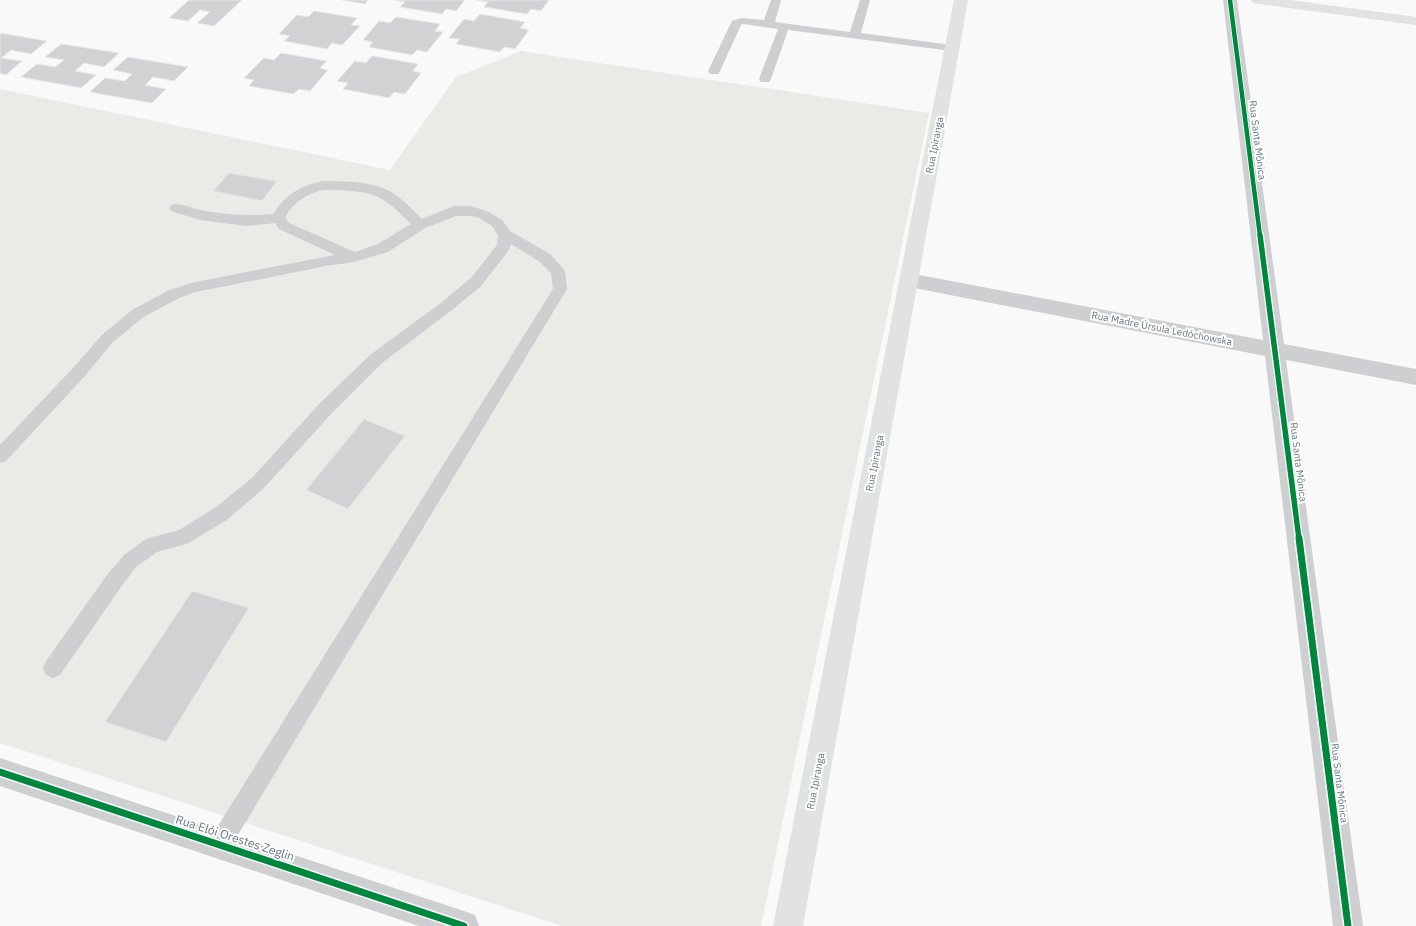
<svg xmlns="http://www.w3.org/2000/svg" width="1416" height="926" font-family="'IBM Plex Sans',sans-serif">
  <rect width="100%" height="100%" fill="#f9f9f9"/>
  <path fill="#e8ebe6" d="M521 51 929 113 761 926H562L0 743V89L390 170 456 77Z"/>
  <path fill="#d0d2d3" stroke="#e8e8e8" d="M189 0H242L214 26 197 23 210 12 200 10 188 21 169 18Z
    M342 0H368L365 4Z
    M394 0H465L456 11 446 9 442 14 400 7 405 2Z
    M477 0H549L541 11 531 9 527 14 484 7 488 2Z
    M314 11 357 18 351 25 360 26 342 45 332 43 327 49 284 41 290 36 279 34 297 15 308 17Z
    M480 14 525 22 520 28 529 30 515 49 504 47 500 52 456 44 460 39 449 38 464 19 474 21Z
    M396 17 440 24 435 31 443 32 427 52 417 50 412 55 369 47 373 42 363 40 379 21 390 23Z
    M0 33 47 41 31 54 11 50 1 58 22 61 6 75 0 73Z
    M61 44 119 53 104 67 84 63 75 71 96 75 81 88 21 77 37 64 55 67 64 60 45 57Z
    M281 53 327 61 320 68 328 70 310 91 299 89 293 94 249 86 254 80 244 78 264 58 274 60Z
    M372 56 418 64 413 71 421 73 405 94 394 92 389 98 343 89 348 83 337 81 355 61 366 63Z
    M128 57 188 67 174 81 153 77 145 85 166 89 152 103 90 92 105 78 125 81 132 74 113 70Z
    M229 173 277 181 262 201 213 191Z
    M364 419 405 436 348 509 306 490Z
    M192 591 249 608 166 742 105 722Z"/>
  <g fill="none" stroke-linecap="round" stroke-linejoin="round">
    <path fill="#cecfd0" fill-rule="evenodd" d="M771 0H781L775 22 850 32 860 0H870L861 33 952 45 956 46 958 48 956 50 952 51 788 30 771 79 769 82H761L759 79 778 29 743 24 741 25 720 71 718 74H710L708 71 732 21 742 18 764 20Z
      M323 181C342 181 367 181 385 189 399 195 411 208 422 219L454 206H471L489 212 502 220 510 231 550 254 565 271 567 289 268 785 227 853 219 856 211 853 208 845 211 837 553 289 551 273 540 262 511 244 509 250 481 286 452 310 382 363 332 413 264 488 228 519 189 543 157 552 136 567 121 587 60 675 53 678 46 675 43 668 46 661 107 575 124 555 146 539 179 530 216 507 252 478 320 403 370 355 442 302 471 278 497 245 498 235 492 226 479 218 471 216H456L425 228 388 252 354 262 326 266 196 292 179 298 142 318 112 343 85 376 6 461 0 463V445L73 368 102 335 132 310 169 290 195 282 335 255 279 229 275 223 247 226 200 220 171 211 169 208 171 205C181 202 192 209 201 210 226 215 248 216 273 214 286 194 300 186 323 181ZM323 190C337 190 365 190 378 197 390 203 401 214 411 224L378 244 355 252 289 223 285 217C294 202 306 194 323 190Z"/>
    <path fill="#cecfd0" fill-rule="evenodd" d="M1223 0H1237L1284 344 1416 369V385L1286 360 1363 926H1333L1265 356 909 287 902 285 900 280 902 275 909 273 1263 340Z
      M0 758 464 911 475 915 479 926H419L0 786Z"/>
    <path fill="#e1e2e2" fill-rule="evenodd" d="M954 0H968L803 926H773Z"/>
    <path fill="#e1e2e2" fill-rule="evenodd" d="M1251 0H1290L1416 17V25L1258 4 1253 3Z"/>
    <g stroke="#fff" stroke-width="6">
      <path id="cycleway-far2" d="M1230 0 1260 236"/>
    </g>
    <g stroke="#fff" stroke-width="8">
      <path id="cycleway-far1" d="M1260 235 1299 539"/>
    </g>
    <g stroke="#fff" stroke-width="10">
      <path id="cycleway" d="M1299 538 1348 926
        M0 772 464 926"/>
    </g>
    <use href="#cycleway-far2" stroke="#00873e" stroke-width="4.5"/>
    <use href="#cycleway-far1" stroke="#00873e" stroke-width="5.5"/>
    <use href="#cycleway" stroke="#00873e" stroke-width="7"/>
  </g>
  <g text-anchor="middle" stroke-width="4" stroke-linejoin="round" paint-order="stroke">
    <g font-size="10" fill="#657683" stroke="#fff">
      <text transform="translate(1258 140) rotate(83)" y="4">Rua Santa Mônica</text>
      <text transform="translate(934 145) rotate(-79)" y="4">Rua Ipiranga</text>
      <text transform="translate(1162 328) rotate(11)" y="4">Rua Madre Úrsula Ledóchowska</text>
      <text transform="translate(1299 462) rotate(83)" y="4">Rua Santa Mônica</text>
      <text transform="translate(874 463) rotate(-79)" y="4">Rua Ipiranga</text>
      <text transform="translate(815 781) rotate(-79)" y="4">Rua Ipiranga</text>
      <text transform="translate(1340 783) rotate(83)" y="4">Rua Santa Mônica</text>
    </g>
    <g font-size="12" fill="#657683" stroke="#fff">
      <text transform="translate(235 838) rotate(18)" y="4">Rua Elói Orestes Zeglin</text>
    </g>
  </g>
</svg>
